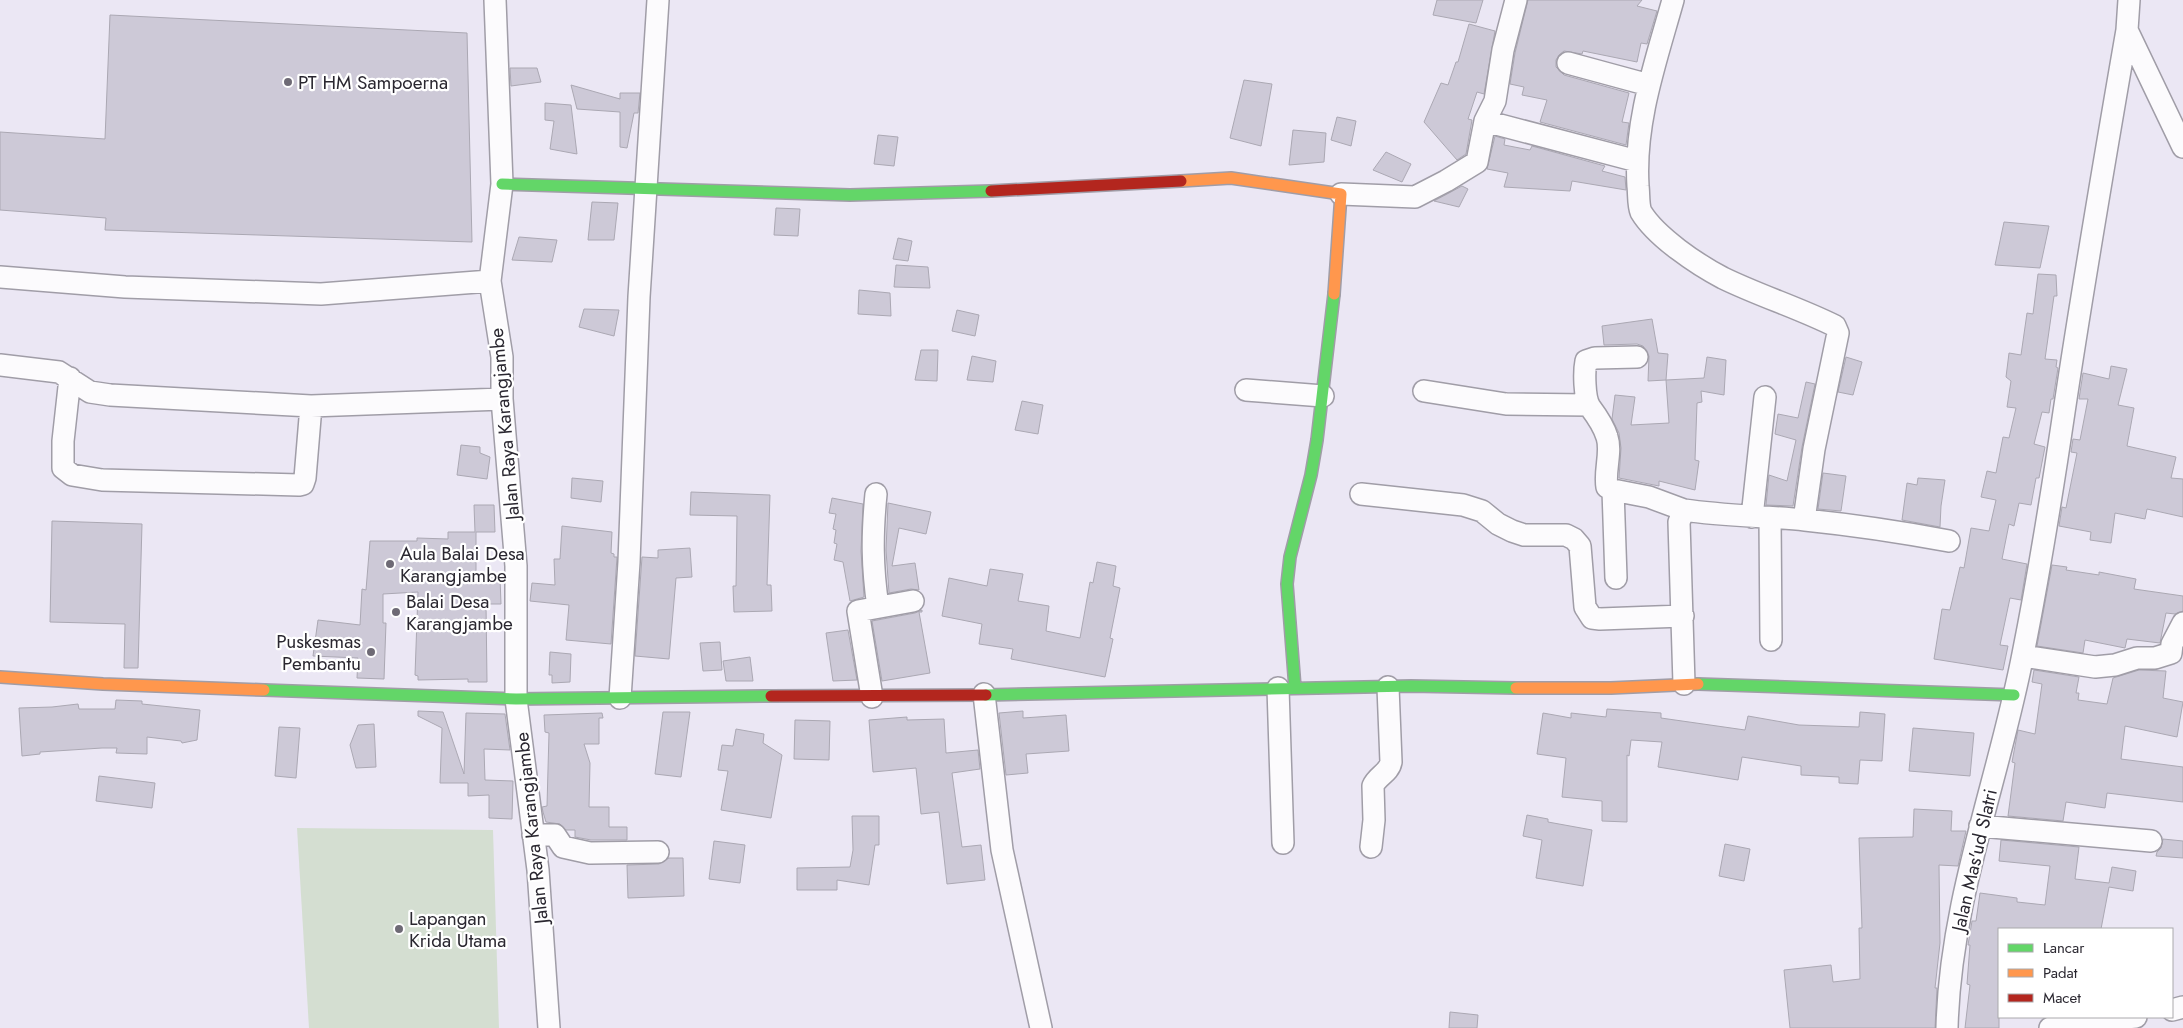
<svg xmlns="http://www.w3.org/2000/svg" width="2183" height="1028" font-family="Jost,sans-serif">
  <rect width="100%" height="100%" fill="#ebe7f4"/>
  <path fill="#d4ded1" d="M297 828 493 830 499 1028H309Z"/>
  <path fill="#cdc9d7" stroke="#aba8b3" d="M1437 0H1483L1476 23 1433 15Z
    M1528 0H1642L1637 6 1657 11 1647 44 1641 43 1637 62 1583 51 1582 54 1564 51 1559 55 1556 60V67L1564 75 1629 93 1622 122 1629 123 1626 145 1540 122 1547 100 1522 95 1524 87 1510 84 1515 53Z
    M110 15 467 33 472 242 105 230 106 218 0 210V132L105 139Z
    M1469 24 1495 31 1484 94 1477 92 1468 119 1472 120 1466 154 1457 160 1424 122 1441 83 1448 85 1456 62H1458Z
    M510 68H537L541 82 511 86Z
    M1244 80 1272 84 1261 146 1230 138Z
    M571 85 620 99V93H640L638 113H634L627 148 620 147V112L577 109Z
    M545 103 571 105 577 154 550 149 554 121 545 120Z
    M1337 117 1356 121 1351 146 1331 140Z
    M1293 130 1326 133 1324 162 1289 165Z
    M878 135 898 137 894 166 874 164Z
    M1495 136 1505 139 1504 145 1530 150 1532 146 1605 166 1602 171 1625 177 1626 190 1572 181 1570 191 1504 187 1508 173 1487 169Z
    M1386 152 1411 164 1402 182 1373 170Z
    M1462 186 1468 189 1459 207 1434 201Z
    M592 202 618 203 614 240H588Z
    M776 208 800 209 798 236 774 235Z
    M2004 222 2049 226 2040 268 1995 265Z
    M519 237 557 240 552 262 512 260Z
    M898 238 912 241 908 261 893 259Z
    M896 265 928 267 930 288 894 287Z
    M2038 274 2056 275 2057 296H2054L2045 359 2057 360 2056 367 2058 368 2053 399H2051L2049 413 2042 412 2034 444 2045 447 2039 478H2036L2031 505 2019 503 2014 526 2009 524 2002 559 2027 564 2021 600 2010 598 2000 645 2008 646 2003 670 1934 659 1942 609 1950 610 1960 567 1964 568 1971 528 1989 531 1996 500 1981 497 1987 471 1996 473 2003 437 2009 438 2016 408 2007 407 2011 381 2006 377 2009 353 2021 355 2027 313 2033 314Z
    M859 290 890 293 891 316 858 314Z
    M584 309 619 310 614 336 579 327Z
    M957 310 979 315 975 336 952 331Z
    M1652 319 1658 353 1668 354 1666 380 1648 381 1649 356 1643 346 1637 344 1604 345 1602 326Z
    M921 350H938L937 381 915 380Z
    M972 356 996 361 993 382 967 380Z
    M1707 357 1726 360 1724 395 1701 391 1702 402 1697 403 1695 460 1699 461 1695 490 1659 481V486L1619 478 1621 448 1619 433 1612 419 1615 395 1635 397 1631 425 1669 423 1666 380 1704 378Z
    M1846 357 1862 362 1853 395 1838 392Z
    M2111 366 2127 369 2118 405 2134 408 2127 446 2176 457 2171 478 2183 479V517L2147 509 2145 519 2115 513 2111 543 2090 540 2091 532 2059 526 2062 507 2066 508 2077 453 2071 452 2073 439 2080 440 2088 399H2079L2083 373 2109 379Z
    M1806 382 1815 384 1802 447 1793 506 1766 505 1769 475 1787 481 1796 440 1775 434 1778 414 1798 418Z
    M1022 401 1043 405 1038 434 1015 430Z
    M461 445 480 447V453L490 457 487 479 457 475Z
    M1823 473 1846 476 1841 511 1818 509Z
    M572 478 603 481 601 502 571 498Z
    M1918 478 1945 480 1941 506 1940 527 1902 520 1907 483 1917 485Z
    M691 492 770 495 767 585H771L772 611 734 612 733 586H736L737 516 690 515Z
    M832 498 863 504 861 551 864 597 850 601 843 562 834 560 837 544 834 543 836 530 833 529 836 514 829 513Z
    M888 503 931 512 926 534 899 528 892 566 915 563 919 590 911 589 889 593 886 550Z
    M474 505H494L495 532H476V578H500L501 604H486L487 682H468V679L418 680V676L415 675 418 592 383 594V623H386L384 679 357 678 358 658 313 656 318 620 360 625 362 589 366 590 370 541H417V538L448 539V532H475Z
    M52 521 142 524 138 668H124L125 624 50 622Z
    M562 526 612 532 611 553 614 554V557H617L611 644 566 640 569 605 530 601 532 583 555 585 554 559H560Z
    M690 548 692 577 676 578 669 659 635 656 642 557 658 558V550Z
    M1097 562 1116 566 1113 586 1120 588 1110 638 1113 639 1105 677 1011 659 1013 649 979 644 982 624 942 616 949 578 987 586 990 569 1023 574 1018 601 1049 606 1046 631 1080 638 1090 582 1093 583Z
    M2052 565 2067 567 2066 570 2099 575V572L2136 579 2134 589 2183 596V611L2175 614 2166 613 2160 643 2127 639 2125 648 2085 640 2083 653 2037 646Z
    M922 610V612H919L930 673 882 681 872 621 915 613Z
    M848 630 857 680 833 681 826 633Z
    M720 642 722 670 703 671 700 643Z
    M550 652 571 654 570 682 552 683V675H549Z
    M750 657 753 681H726L723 661Z
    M2034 670 2079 677 2076 693H2079L2078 700 2107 704 2113 678 2139 670 2166 671 2163 698 2183 702 2177 737 2125 726 2121 759 2183 767V802L2107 793 2105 808 2066 802 2063 821 2008 816 2015 763 2012 762 2018 730 2035 734 2042 684 2032 682Z
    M116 700 142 701V704L200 710 197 740 182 743 181 741 147 737V754L116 753 117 748H102L40 752V754L22 756 19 708 52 707 78 704 79 709H115Z
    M1607 709 1661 713V718L1745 730 1748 716 1799 725 1859 727 1860 712 1885 714 1882 761 1860 760 1858 784 1839 783V777L1801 775V766L1742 757 1738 780 1658 767 1662 742 1631 740 1629 756 1627 755V822L1602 821V801L1562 797 1566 758 1537 754 1543 713 1571 718V713L1606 717Z
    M418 711 443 712 464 774 466 713 505 714 510 750 484 749 485 780 513 781 512 819 489 818V795L468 796V783H440L442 728 418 716Z
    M1023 711V718L1066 715 1069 751 1026 754 1028 773 1006 775 999 713Z
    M663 712H690L681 777 655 774Z
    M602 713 603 718H599V744H584L590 763 589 807H609V827H627V840H591L575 837V830H566L560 824 546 822 543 812 542 807 547 806 549 733 545 732 544 715Z
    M907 717V720L944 719 946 753 978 750 980 769 952 773 962 847 981 845 985 880 947 884 939 812 921 814 916 768 873 772 869 720Z
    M795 720 830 721 829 760 794 759Z
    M374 724 376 767 356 768 350 745 358 725Z
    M279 727 300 728 296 778 275 776Z
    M1913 728 1974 733 1970 776 1909 771Z
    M736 729 764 734 763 743 782 755 771 818 721 810 728 771 718 770 722 745 733 746Z
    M99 776 155 783 152 808 96 801Z
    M1914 809 1952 811 1951 831H1966L1958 866 1939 865 1940 943 1935 988H1937L1935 1028H1790L1784 970 1831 965 1833 982 1860 979 1859 928H1862L1859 838 1913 837Z
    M1527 815 1548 819V822L1592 830 1583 886 1536 878 1542 840 1523 836Z
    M852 816H879V845H875L869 885 837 880V890H797V868L850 867 853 850Z
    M2163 839 2183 841V858L2156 856 2157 852 2161 848Z
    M2001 840 2079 847 2075 879 2109 883 2112 867 2136 871 2133 891 2109 887 2101 929H1999V1028H1965L1970 985 1967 984 1970 945H1968L1972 921H1976L1980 893 2017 898V902L2045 905 2050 866 1999 861Z
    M714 841 745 845 740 883 709 879Z
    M1725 844 1750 849 1744 881 1719 876Z
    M669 858H683L684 896 628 898 627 865 659 864Z
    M1450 1012 1478 1015 1477 1028H1449Z"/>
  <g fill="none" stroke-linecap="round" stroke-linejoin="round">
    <g stroke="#a09da7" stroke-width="24">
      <path id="street" d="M495 0 502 184 490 281 502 357V399L516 566V699L538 870 549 1028
        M1673 0C1656 61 1634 122 1638 186 1639 193 1638 205 1641 212 1656 237 1698 265 1723 278 1760 296 1799 308 1835 326L1838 333 1814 449 1804 520
        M2127 30 2183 147
        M1568 63 1649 85
        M1485 121 1637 161
        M1341 194 1415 197 1446 181 1477 162 1485 121 1495 101 1503 50 1516 0
        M0 277 125 287 321 294 490 281
        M0 365 59 372 90 392 110 395 311 406 502 399
        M70 378 63 441V468L72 475 102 480 299 485 303 484 305 478 311 406
        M1246 390 1323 396
        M1424 391 1506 404 1588 405
        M1613 490 1649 497 1684 510
        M876 494C872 535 872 566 878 607
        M1361 494 1463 505 1482 511 1498 524 1512 531 1524 535H1566L1574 539 1580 546 1585 607 1592 618 1600 619 1683 616
        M1752 517 1765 397
        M1770 518 1771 640
        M1616 578 1613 490 1607 487C1604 471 1612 452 1607 437 1604 427 1596 415 1590 407 1584 398 1584 371 1586 361L1595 358 1637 357
        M2023 656 2095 667 2115 665 2137 658H2155L2171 653 2172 644 2183 623
        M1684 684 1679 522 1684 510C1724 516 1765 516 1805 520 1854 525 1901 532 1949 541
        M1278 688 1283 843
        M984 694 1002 850 1041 1028
        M872 697 858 611 913 601
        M620 698 629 562 639 297 658 0
        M1980 826 2151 841
        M533 835H555L563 847 590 853 658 852
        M1371 847 1374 820 1373 786C1377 776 1389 773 1391 762L1388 687
        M2172 1010 2183 1007
        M1947 1028C1950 899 1999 779 2023 654 2039 574 2052 493 2064 412 2083 285 2105 157 2127 30L2129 0
        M2050 1028 2060 1025 2136 1017"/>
    </g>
    <g stroke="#a09da7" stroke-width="14">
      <path id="fast" d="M502 184 850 195 991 191
        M1698 684 2014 695
        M1295 688 1287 584 1290 557 1311 475 1317 440 1334 294
        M264 690 516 699 771 696
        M986 695 1411 686 1516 688"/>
    </g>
    <g stroke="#a09da7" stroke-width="14">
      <path id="slow" d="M1181 181 1231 178 1341 194 1334 294
        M0 677 103 684 264 690
        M1516 688H1611L1698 684"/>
    </g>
    <g stroke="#a09da7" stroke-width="14">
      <path id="jam" d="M991 191 1181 181
        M771 696 986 695"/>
    </g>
    <use href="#street" stroke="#fcfbfd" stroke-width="21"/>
    <use href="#fast" stroke="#63d668" stroke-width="11"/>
    <use href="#slow" stroke="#ff974d" stroke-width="11"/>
    <use href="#jam" stroke="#b3261e" stroke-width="11"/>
  </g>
  <g fill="#6e6a75" stroke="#fff" stroke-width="2">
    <circle cx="288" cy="82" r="5"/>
    <circle cx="390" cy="564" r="5"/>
    <circle cx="396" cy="612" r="5"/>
    <circle cx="371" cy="652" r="5"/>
    <circle cx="399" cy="929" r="5"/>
  </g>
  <g text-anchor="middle" stroke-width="4.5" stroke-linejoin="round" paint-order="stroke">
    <g font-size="19" fill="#2a2730" stroke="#fff" text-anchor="start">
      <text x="298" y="89">PT HM Sampoerna</text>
      <text x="400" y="560">Aula Balai Desa<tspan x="400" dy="22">Karangjambe</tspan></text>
      <text x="406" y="608">Balai Desa<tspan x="406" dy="22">Karangjambe</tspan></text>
      <text x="361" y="648" text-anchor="end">Puskesmas<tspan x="361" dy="22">Pembantu</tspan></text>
      <text x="409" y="925">Lapangan<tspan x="409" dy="22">Krida Utama</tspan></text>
    </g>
    <g font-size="19" fill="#2a2730" stroke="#fff">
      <text transform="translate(504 424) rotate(-95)" y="7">Jalan Raya Karangjambe</text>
      <text transform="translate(531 828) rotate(-96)" y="7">Jalan Raya Karangjambe</text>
      <text transform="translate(1974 860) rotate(-77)" y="7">Jalan Mas'ud Slatri</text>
    </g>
  </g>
  <rect x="1998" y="928" width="175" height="90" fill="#ffffff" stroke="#aaa9ac"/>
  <rect x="2008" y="944" width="25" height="8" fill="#63d668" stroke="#aaa9ac"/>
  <text x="2043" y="953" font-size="15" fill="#2a2730">Lancar</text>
  <rect x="2008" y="969" width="25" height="8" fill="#ff974d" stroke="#aaa9ac"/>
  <text x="2043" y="978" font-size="15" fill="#2a2730">Padat</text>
  <rect x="2008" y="994" width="25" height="8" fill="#b3261e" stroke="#aaa9ac"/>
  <text x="2043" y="1003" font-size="15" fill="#2a2730">Macet</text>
</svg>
